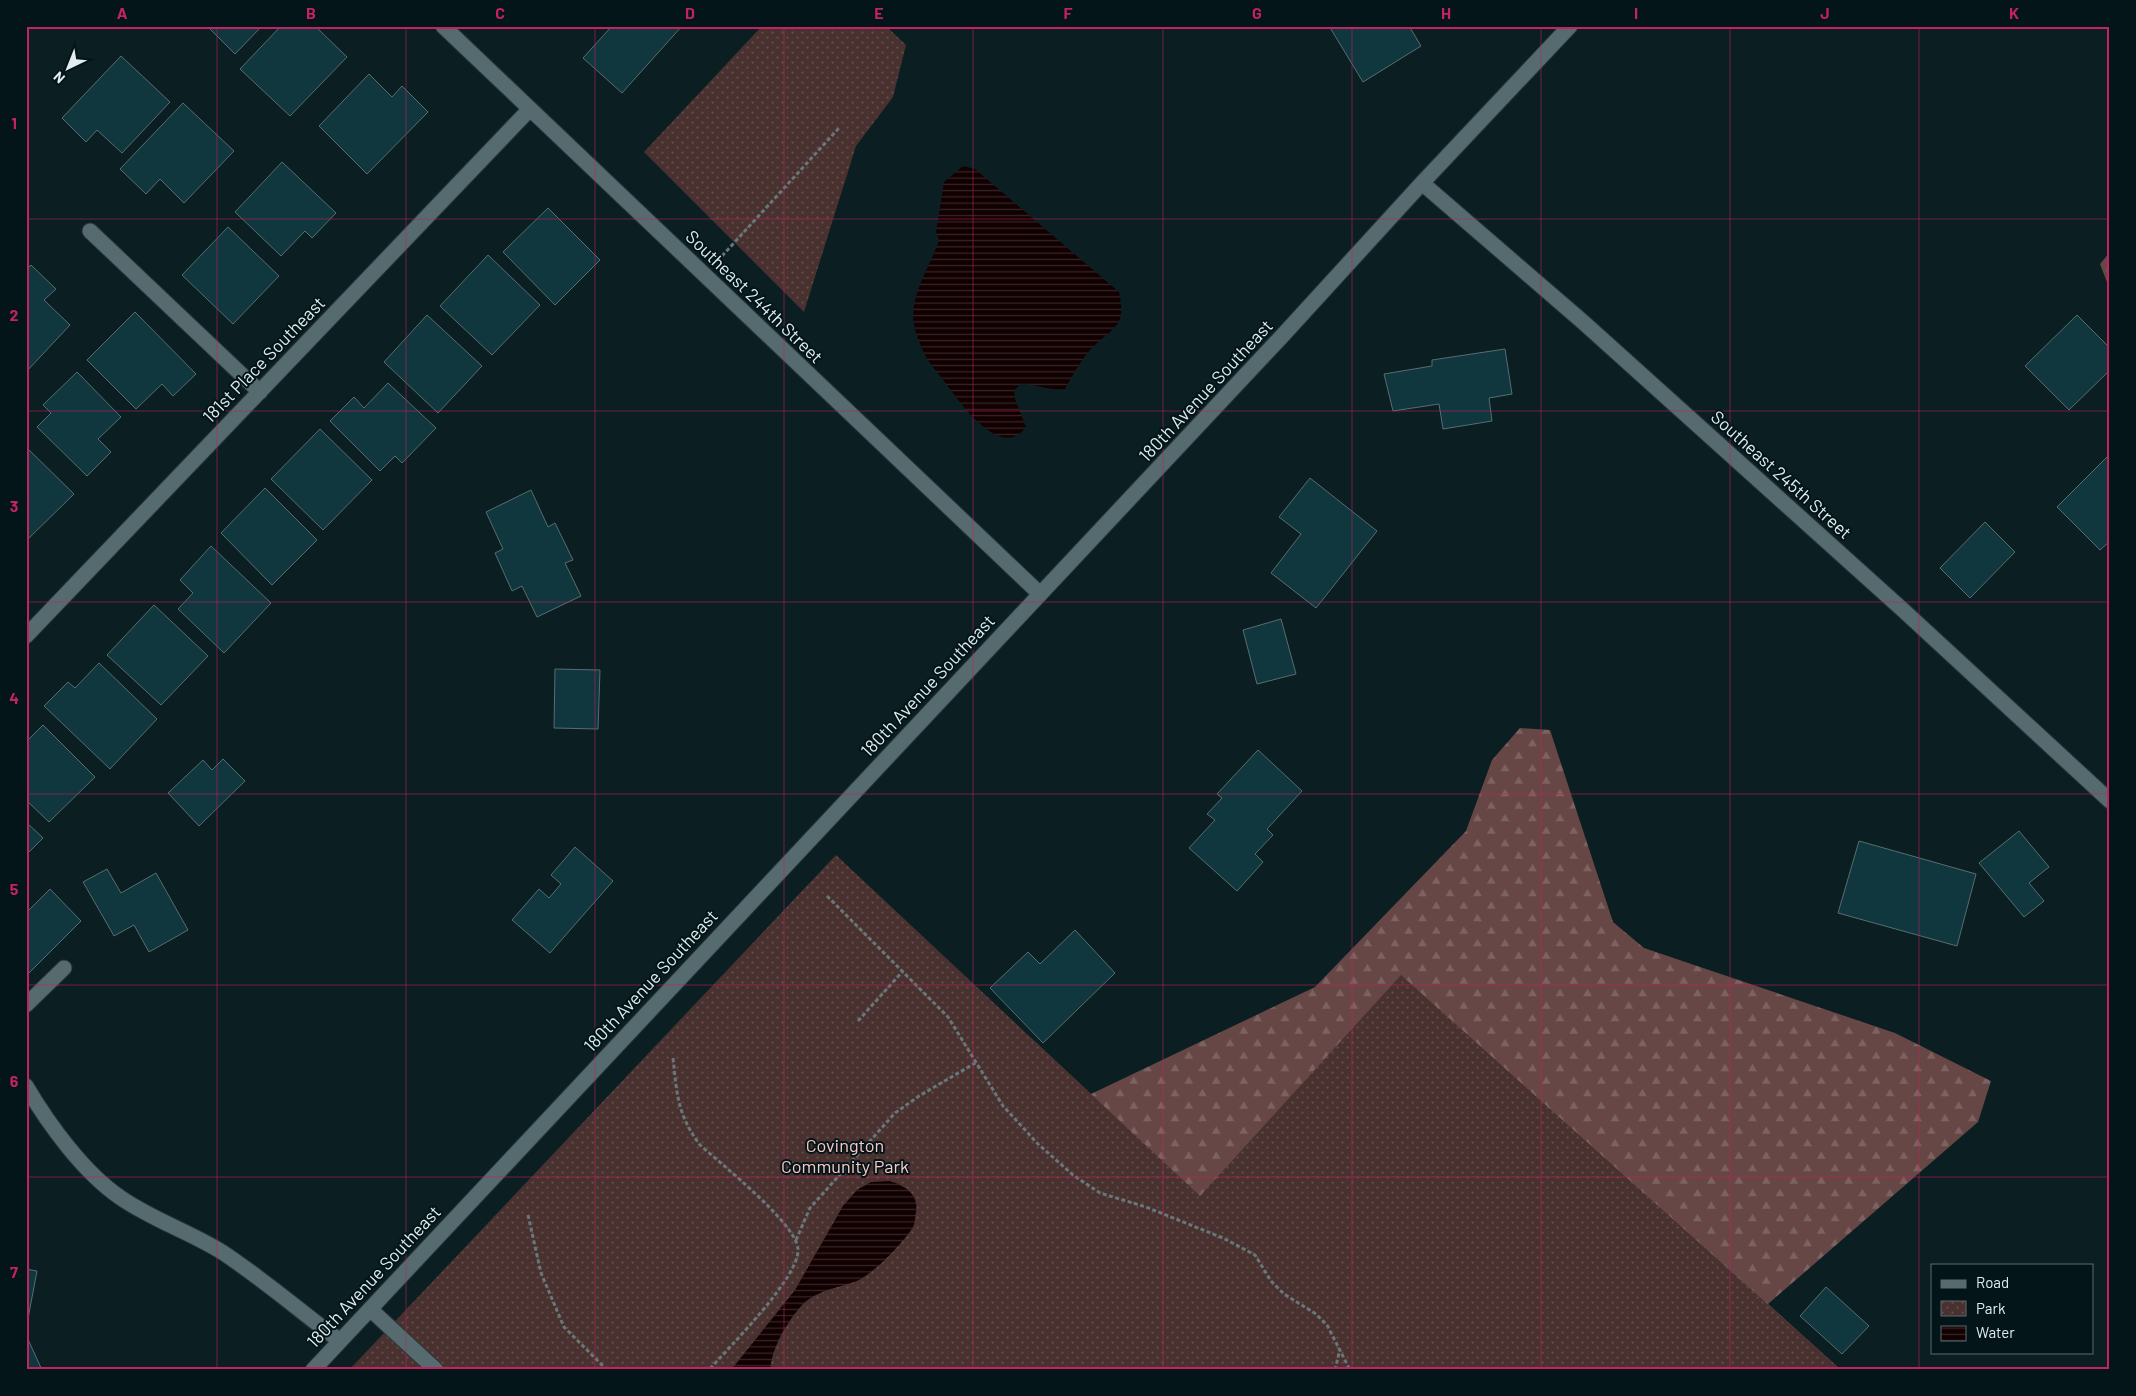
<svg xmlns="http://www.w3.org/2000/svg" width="2136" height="1396" font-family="Barlow,sans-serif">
  <defs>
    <pattern id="forest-firs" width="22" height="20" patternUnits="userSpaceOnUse" patternTransform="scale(1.25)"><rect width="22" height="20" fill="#674745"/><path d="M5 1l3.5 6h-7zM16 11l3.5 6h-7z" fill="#7c6260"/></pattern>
    <pattern id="park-dots" width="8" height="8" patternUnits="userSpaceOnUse" patternTransform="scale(1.25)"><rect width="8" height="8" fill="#49312f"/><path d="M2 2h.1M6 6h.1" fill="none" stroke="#634f4d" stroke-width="1.8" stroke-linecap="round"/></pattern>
    <pattern id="water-rules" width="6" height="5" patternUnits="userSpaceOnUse" patternTransform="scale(1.25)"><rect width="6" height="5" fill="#120001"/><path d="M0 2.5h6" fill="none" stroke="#342626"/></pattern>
  </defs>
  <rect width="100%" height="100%" fill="#0b1e21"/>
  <path fill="url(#forest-firs)" d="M2110 252V290L2100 264Z
    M1520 728 1550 730 1613 922 1644 948 1895 1033 1991 1081 1978 1122 1768 1304 1841 1370H784L1031 1038 1091 1094 1315 987 1466 831 1492 760Z"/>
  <path fill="url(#park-dots)" d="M762 26H886L906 45 893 97 856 146 804 312 644 152Z
    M836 855 1200 1196 1401 975 1841 1370H349Z"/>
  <path fill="url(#water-rules)" d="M963 166 975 169 1119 292C1127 329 1113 326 1091 349 1080 361 1073 375 1065 389 1050 391 1037 384 1021 384L1014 390 1015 399 1026 427C1000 462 959 401 944 381 937 372 928 362 924 353 920 344 915 332 914 324 909 294 931 266 939 240L936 232 944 182Z
    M890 1181C905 1186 919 1194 916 1212 915 1217 915 1223 913 1227 903 1243 872 1276 854 1282 836 1288 816 1291 802 1305 787 1322 772 1347 770 1370H731L795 1290 843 1206 857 1190 871 1182Z"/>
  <path fill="#10373e" stroke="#586d71" d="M207 26H262L235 54Z
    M281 26H315L347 57 290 116 240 69Z
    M612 26H682L622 93 583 58Z
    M1329 26H1409L1421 46 1363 82Z
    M121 56 170 102 122 153 97 130 86 142 62 118Z
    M369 74 392 97 402 86 428 112 367 174 319 126Z
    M183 103 234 151 184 203 160 179 146 194 120 169Z
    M282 162 336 213 312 238 305 231 281 256 235 212Z
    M548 208 600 260 555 305 503 252Z
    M228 227 279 276 233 324 182 275Z
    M488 255 540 305 492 355 440 306Z
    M31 265 56 289 44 300 70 325 26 372V270Z
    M135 312 196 374 173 396 162 384 136 409 87 360Z
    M427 315 482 366 438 413 384 362Z
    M2077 315 2110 348V370L2069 410 2025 366Z
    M1505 349 1512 394 1489 398 1492 421 1443 429 1439 404 1393 411 1384 374 1432 366V360Z
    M77 372 121 417 98 439 111 452 87 476 37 427 51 413 43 405Z
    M388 383 436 428 402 463 395 456 380 471 330 421 354 397 364 408Z
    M320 429 372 480 323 530 271 479Z
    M26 447 74 494 26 541Z
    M2110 454V541L2100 550 2057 507Z
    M1310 478 1377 531 1316 608 1271 573 1301 534 1279 517Z
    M265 488 317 540 272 585 221 533Z
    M531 490 548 527 555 523 573 560 565 563 581 596 537 617 522 586 512 591 495 553 503 549 486 512Z
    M1985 522 2015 552 1970 598 1940 568Z
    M211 546 271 603 224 653 178 609 193 593 180 580Z
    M154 605 208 656 161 705 107 655Z
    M1281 619 1296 674 1257 684 1243 630Z
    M99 663 157 719 110 769 44 706 68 682 75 688Z
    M555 669 600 670 598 729 554 728Z
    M43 725 95 777 49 822 26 800V742Z
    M1258 750 1302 791 1267 829 1273 835 1255 854 1263 862 1237 891 1189 848 1215 820 1207 814 1222 798 1217 794Z
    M223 759 245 781 199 826 168 793 203 760 212 770Z
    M26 822 43 838 26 855Z
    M2019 831 2049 867 2029 883 2044 901 2024 917 1979 863Z
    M1859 841 1976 874 1957 946 1838 913Z
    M575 847 613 881 550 953 512 920 539 889 549 898 561 884 551 875Z
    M107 869 121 893 156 873 188 930 149 952 134 925 114 936 83 882Z
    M50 889 81 921 26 976V913Z
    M1075 930 1115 973 1043 1043 990 988 1028 952 1040 964Z
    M26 1269 37 1271 26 1329Z
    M1826 1287 1869 1326 1842 1354 1800 1316Z
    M26 1335 42 1370H26Z"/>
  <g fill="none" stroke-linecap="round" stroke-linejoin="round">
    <g stroke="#2d3639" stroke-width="17">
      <path id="minor" d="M443 26 1040 594
        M1422 183 1583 322 1903 610 2110 801
        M90 231 260 392
        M26 636 529 110
        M26 1005 64 968
        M26 1086C49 1125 84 1173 121 1198 153 1220 190 1232 222 1252 263 1279 301 1312 340 1341
        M370 1309 436 1370
        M313 1370 1284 334 1422 183 1570 26"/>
    </g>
    <path stroke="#68787a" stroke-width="3" stroke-dasharray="4 2.5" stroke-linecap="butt" d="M722 256 839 128
      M827 896 948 1017 1003 1106 1038 1144 1073 1175 1100 1193 1146 1207 1223 1238 1255 1255 1271 1281 1284 1294 1316 1314 1327 1325 1350 1370
      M858 1021 903 971
      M673 1058C677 1094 677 1114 700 1145 721 1164 796 1223 798 1249 800 1277 729 1347 709 1370
      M528 1215 541 1273 564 1327 607 1370
      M796 1240 810 1208 895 1113 919 1096 977 1062
      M1335 1370 1340 1349"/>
    <use href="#minor" stroke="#566b6f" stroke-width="15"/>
  </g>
  <path fill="none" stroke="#c42362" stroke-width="1" stroke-opacity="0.55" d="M217 26V1370M406 26V1370M595 26V1370M784 26V1370M973 26V1370M1163 26V1370M1352 26V1370M1541 26V1370M1730 26V1370M1919 26V1370M26 219H2110M26 411H2110M26 602H2110M26 794H2110M26 985H2110M26 1177H2110"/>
  <g text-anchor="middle" stroke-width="4" stroke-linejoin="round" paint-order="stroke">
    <g font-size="18" fill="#e1edef" stroke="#031518">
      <text transform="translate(754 297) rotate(44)" y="6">Southeast 244th Street</text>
      <text transform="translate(264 360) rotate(-46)" y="6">181st Place Southeast</text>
      <text transform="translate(1206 391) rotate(-47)" y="6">180th Avenue Southeast</text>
      <text transform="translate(1781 475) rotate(42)" y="6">Southeast 245th Street</text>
      <text transform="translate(928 686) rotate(-47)" y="6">180th Avenue Southeast</text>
      <text transform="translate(651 981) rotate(-47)" y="6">180th Avenue Southeast</text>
      <text transform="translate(374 1277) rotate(-47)" y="6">180th Avenue Southeast</text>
    </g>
    <g font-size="18" fill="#fcc8c5" stroke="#031518">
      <text x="845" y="1152">Covington<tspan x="845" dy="21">Community Park</tspan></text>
    </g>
  </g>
  <rect width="2136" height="1396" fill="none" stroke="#031518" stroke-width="55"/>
  <rect x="1931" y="1264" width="162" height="90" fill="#031518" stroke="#5c6b6e"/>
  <rect x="1941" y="1280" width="25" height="8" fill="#566b6f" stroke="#5c6b6e"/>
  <text x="1976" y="1288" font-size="15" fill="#e1edef">Road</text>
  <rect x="1941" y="1301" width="25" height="15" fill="url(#park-dots)" stroke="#5c6b6e"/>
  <text x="1976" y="1314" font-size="15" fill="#e1edef">Park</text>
  <rect x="1941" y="1326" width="25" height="15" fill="url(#water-rules)" stroke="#5c6b6e"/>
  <text x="1976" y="1338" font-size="15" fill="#e1edef">Water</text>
  <g transform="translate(68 68) rotate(223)" stroke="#031518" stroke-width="4" paint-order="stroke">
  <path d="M0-4L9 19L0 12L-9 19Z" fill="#e1edef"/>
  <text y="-8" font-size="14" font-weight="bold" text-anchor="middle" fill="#e1edef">N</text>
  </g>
  <rect x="28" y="28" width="2080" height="1340" fill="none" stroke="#c42362" stroke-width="2"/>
  <g font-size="16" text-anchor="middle" font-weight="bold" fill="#c42362">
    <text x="122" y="19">A</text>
    <text x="311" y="19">B</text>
    <text x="500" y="19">C</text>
    <text x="690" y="19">D</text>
    <text x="879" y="19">E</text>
    <text x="1068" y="19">F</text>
    <text x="1257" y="19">G</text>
    <text x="1446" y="19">H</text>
    <text x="1636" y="19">I</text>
    <text x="1825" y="19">J</text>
    <text x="2014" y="19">K</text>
    <text x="14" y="129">1</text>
    <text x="14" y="321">2</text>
    <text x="14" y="512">3</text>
    <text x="14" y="704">4</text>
    <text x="14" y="895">5</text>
    <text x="14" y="1087">6</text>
    <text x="14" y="1278">7</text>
  </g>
</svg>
